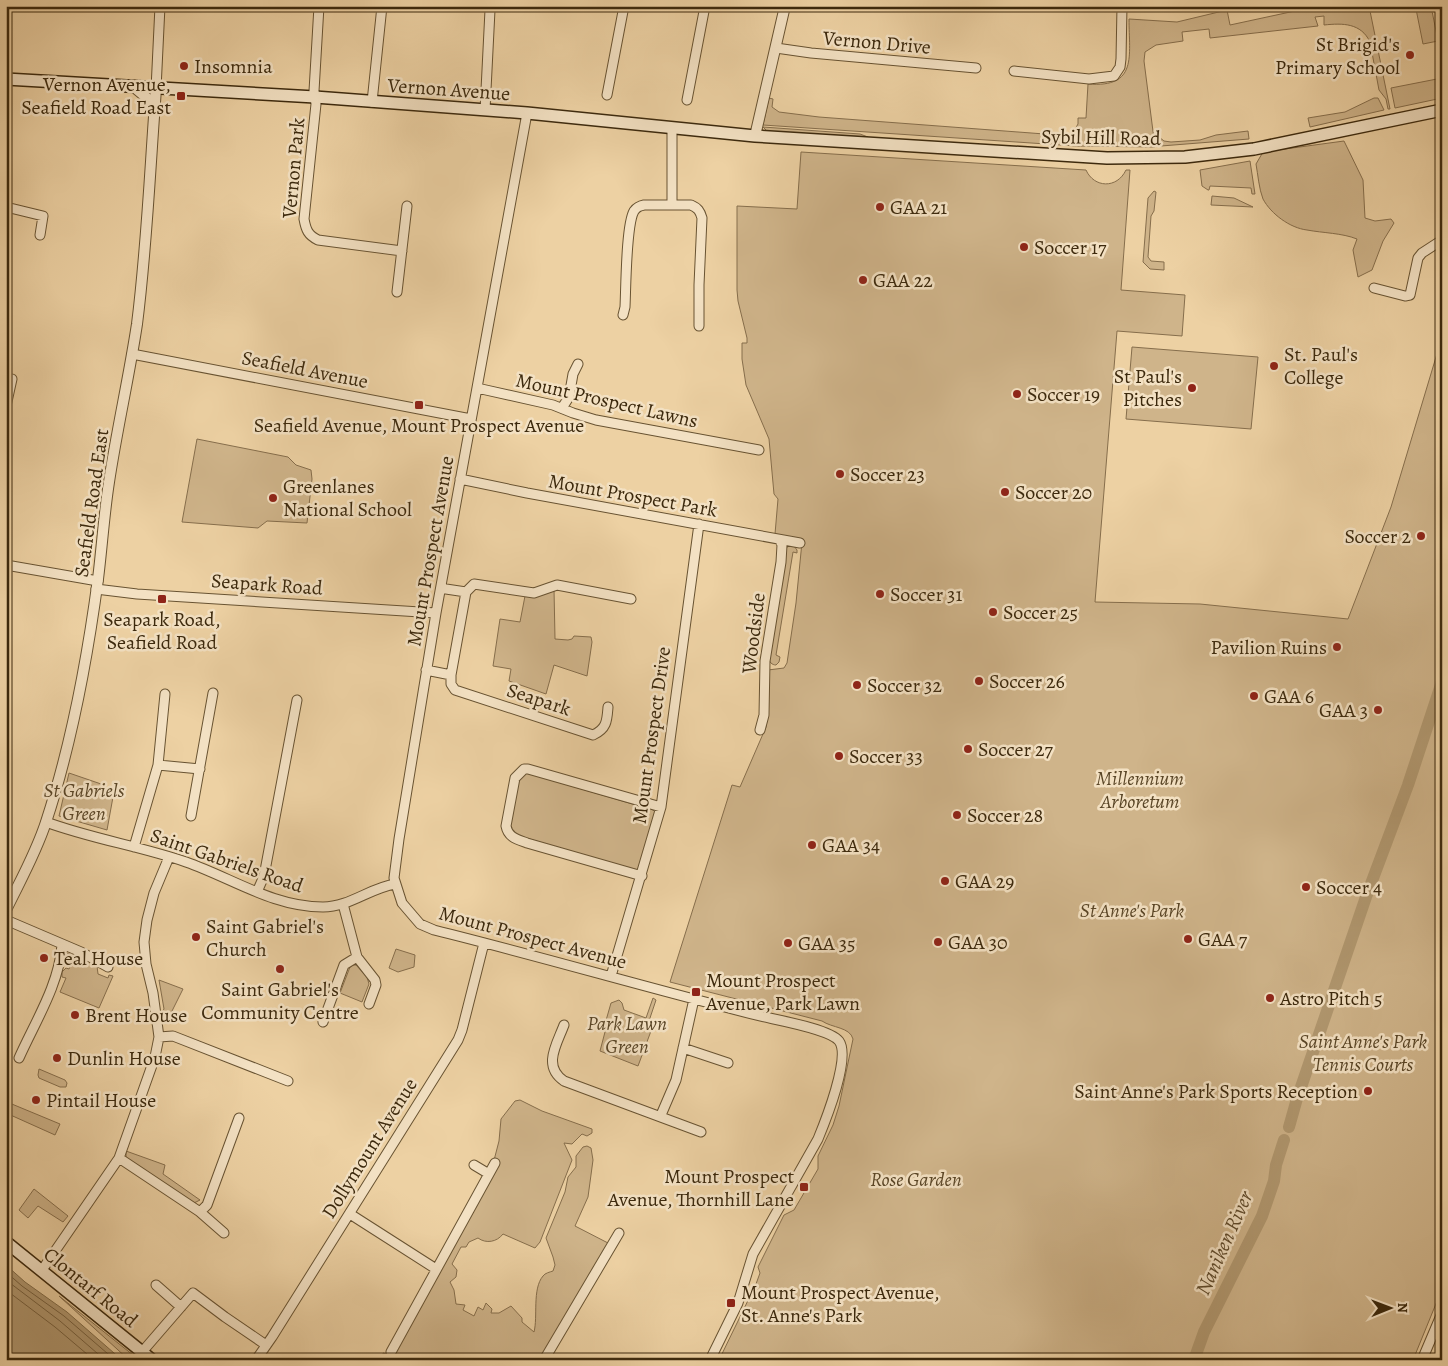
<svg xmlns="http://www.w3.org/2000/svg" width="1448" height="1366" font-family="Alegreya,serif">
  <rect width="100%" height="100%" fill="#edd1a3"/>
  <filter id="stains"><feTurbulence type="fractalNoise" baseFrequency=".004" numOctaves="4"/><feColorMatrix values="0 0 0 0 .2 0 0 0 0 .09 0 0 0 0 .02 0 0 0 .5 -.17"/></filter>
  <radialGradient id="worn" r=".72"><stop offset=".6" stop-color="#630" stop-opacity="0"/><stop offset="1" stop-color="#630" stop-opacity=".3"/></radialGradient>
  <path fill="#cfb48a" stroke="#866e4c" d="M1318 6H1369L1390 109H1388L1386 99 1379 90 1370 42C1361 23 1343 23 1324 25V16L1315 17 1318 26 1210 38 1209 29 1182 32 1183 41 1156 45 1145 52 1144 61 1155 147 1076 146 763 125 769 98 773 99 772 107 779 112 819 117 1071 136 1078 124V118H1086L1088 84C1138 88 1129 56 1129 19L1177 22 1227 10 1230 25Z
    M1431 6 1438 41 1423 44 1416 9Z
    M1442 78V98L1395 108 1391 88Z
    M1374 98H1378L1384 110 1310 127 1308 118 1345 112Z
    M763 127 860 134 868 137 768 132Z
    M1248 131 1249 139 1161 146 1159 137 1164 141 1171 142 1200 140 1216 135Z
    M1344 141 1363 180 1365 218 1375 221 1391 219 1394 223 1383 241 1372 270 1358 277 1353 250 1357 239C1342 233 1323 233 1307 230 1290 228 1271 214 1263 199 1259 189 1258 175 1256 164L1263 152Z
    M801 152 1086 170C1094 188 1117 189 1126 170H1130L1121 290 1185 295 1182 336 1117 331 1095 602 1200 604 1348 619 1391 507 1442 337V895L1437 952 1442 1002V1289L1413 1360H719L756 1284 760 1273 758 1267 784 1215 794 1210 818 1169V1156L833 1125 839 1106 853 1039C850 1027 832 1028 822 1021L670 982 732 785 740 787 766 727 768 714V670L784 668 787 663 796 603 802 542 778 536 775 534 778 499 774 494 769 439 746 385 742 359V343H747V338L738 301 737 290V206L797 209Z
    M1250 161 1255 194H1252L1251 188 1210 186 1209 190H1208L1202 186 1200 170Z
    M1154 191 1156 192 1154 211 1151 216 1148 257 1151 261 1164 262V270L1150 269 1143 262 1148 198Z
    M1212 196 1234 198 1253 207 1211 205Z
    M1132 347 1258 357 1251 429 1126 419Z
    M197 439 288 457 296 465 311 470 312 479 307 523 267 521 258 528 182 522Z
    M789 546H794L797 550V553L793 552 776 655 780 657 779 662 776 665C772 665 769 662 769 658L786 548Z
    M554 589 555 639 568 640 572 639 574 636 591 637 592 642 587 676 554 665 546 694 509 681 511 669 493 666 500 619 520 622 525 596Z
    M524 772 653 810 655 812V818L638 870H632L513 834 509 829 517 779Z
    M69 773 104 785V792L113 797 107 830 59 816Z
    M396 949 415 955 414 967 398 972 389 968Z
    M67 953 80 957 79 962 86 965 88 960 97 966 98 974 108 978 109 975 113 976 99 1008 60 992 66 978 62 977V972L66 968 69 969 72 962 66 959 65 955Z
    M353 965H356L367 977 369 984 362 1002 340 993 350 967Z
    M159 980 183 989 168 1019 164 1023 162 1012 164 1009Z
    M653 998 656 1000 649 1021 651 1031 638 1066 600 1051 605 1032V1024L611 1003 619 1000 622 1003 624 1010 646 1018Z
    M39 1069 65 1080 67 1083 66 1087H60L39 1078 38 1075Z
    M6 1088 10 1092 7 1102 60 1124 55 1135 6 1113Z
    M520 1100 542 1111 592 1129V1133L587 1136 582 1134 572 1144 564 1143 572 1160 540 1242 535 1248 503 1234C497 1242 486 1244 478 1238L469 1242 466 1247H461L452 1264 457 1270 456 1277 450 1282 454 1290 456 1304 465 1305 463 1310 474 1316 478 1307 483 1310 486 1303 492 1309 491 1313H499L511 1306 522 1318V1322L534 1332C538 1317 532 1289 543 1276 545 1273 550 1272 553 1271L555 1265 553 1257 546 1238 565 1192 568 1177 576 1167V1156L583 1147 587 1146 591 1148 593 1160 588 1197 575 1226 608 1243 560 1328 539 1360H384L383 1353 393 1356 492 1168 499 1141 501 1119 515 1101Z
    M126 1151 165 1165 163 1174 200 1200 194 1203 189 1201 128 1159 126 1157Z
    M34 1189 68 1216 63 1222 38 1206 28 1218 19 1210Z
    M59 1296 133 1355 129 1360Z"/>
  <path fill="#b19870" stroke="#826c48" d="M6 1265 25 1282 67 1312 122 1360H6Z"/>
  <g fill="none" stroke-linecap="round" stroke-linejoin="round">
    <path stroke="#76603e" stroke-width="1" d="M6 1272 22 1286 64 1316 115 1360
      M6 1280 60 1321 105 1360
      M6 1290 55 1327 94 1360"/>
    <path stroke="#b19870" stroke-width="12" d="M1299 1093 1366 897 1408 785 1442 682
      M1289 1127 1298 1095
      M1194 1360 1204 1332 1262 1216 1274 1181 1276 1165 1284 1140"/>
    <g stroke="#685332" stroke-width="11">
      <path id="minor" d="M319 6 314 91 316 104 304 219C306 230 308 235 318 240L402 251
        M776 48 811 53 976 68
        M1014 71 1089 79 1114 76 1120 67 1121 59 1122 6
        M156 89 160 6
        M607 95 624 6
        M687 100 705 6
        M372 102 382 6
        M485 110 490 10 492 6
        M527 113 436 613 399 839 394 878 402 903 420 924 434 930C543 957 651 989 760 1016 777 1020 830 1029 839 1041 851 1057 825 1122 818 1139L753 1254 738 1303 710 1360
        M672 128V204
        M6 207 43 216 40 235
        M1374 288 1405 296 1410 295 1418 258 1422 253 1442 240
        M397 292 407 206
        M623 315 625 307C626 287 626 225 634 211 637 207 639 206 644 205H691C698 208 700 211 702 218L699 285V326
        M132 354 471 419
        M477 388 553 405 573 413 596 420 759 450
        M6 406 12 379
        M562 408 569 397 573 374 578 364
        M460 479 527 493 800 543
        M6 565 98 581
        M96 589 137 594 436 613
        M446 589 466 592
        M426 670 451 675
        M608 707C607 720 607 729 593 735L455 690 451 684V675L466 592 474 584 534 593 557 585 631 599
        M760 730 764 715 765 661 781 562 782 545 780 540
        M158 765 200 769
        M191 816 213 693
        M46 822C92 839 140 846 186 862 232 878 273 907 323 907 349 907 370 888 395 884
        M134 847 158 765 165 694
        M642 876 527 843C516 839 508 837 506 826L515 778 524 769H528L661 807
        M257 892 264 876 297 700
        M343 904 357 957 375 980 376 985 369 1004
        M6 920 81 952 108 967
        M611 976 661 807 699 524
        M323 1022 344 965 357 957
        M564 1025C557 1044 542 1066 564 1081L701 1132
        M159 1037 173 1036 288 1081
        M683 1048 728 1063
        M19 1058C35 1022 59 985 62 945
        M661 1115 676 1080 694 999
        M119 1158 200 1212 224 1233
        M474 1165 489 1174
        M200 1212 207 1205 239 1118
        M350 1214 436 1269
        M42 1270 119 1158 155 1057 159 1037 153 993 146 964 144 942 147 920 154 893 169 857
        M156 1285 181 1307
        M142 1352 193 1293 225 1317 266 1345
        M391 1352 495 1163
        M256 1360 272 1337 458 1040 462 1030 484 943
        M544 1360 619 1233
        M1422 1360 1442 1313"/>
    </g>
    <g stroke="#685332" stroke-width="12">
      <path id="tertiary" d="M135 88 147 98 154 107
        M755 136 785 6
        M6 910C20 881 36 853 46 822 72 743 87 661 98 579 102 547 104 514 109 482 117 429 129 377 137 324 147 246 150 167 156 89"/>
    </g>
    <g stroke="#3c290d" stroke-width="14">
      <path id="secondary" d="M6 79 315 97 527 113 755 136 1107 158 1185 157 1254 149 1442 110
        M6 1242 152 1360"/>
    </g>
    <use href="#minor" stroke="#f3e1c3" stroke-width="9"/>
    <use href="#tertiary" stroke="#f3e1c3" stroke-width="10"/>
    <use href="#secondary" stroke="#f3e1c3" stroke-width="11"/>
  </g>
  <g fill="#8f2418" stroke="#f3e1c3" stroke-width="2">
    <circle cx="1410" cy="55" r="5"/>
    <circle cx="184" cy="66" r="5"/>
    <rect x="176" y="91" width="10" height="10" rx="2.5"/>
    <circle cx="880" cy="207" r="5"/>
    <circle cx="1024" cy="247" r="5"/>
    <circle cx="863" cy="280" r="5"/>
    <circle cx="1274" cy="366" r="5"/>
    <circle cx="1192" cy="388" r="5"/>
    <circle cx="1017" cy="394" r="5"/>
    <rect x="414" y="400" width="10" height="10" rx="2.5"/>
    <circle cx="840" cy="474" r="5"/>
    <circle cx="1005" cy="492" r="5"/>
    <circle cx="273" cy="498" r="5"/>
    <circle cx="1421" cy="536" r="5"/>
    <circle cx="880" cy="594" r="5"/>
    <rect x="157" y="594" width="10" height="10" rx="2.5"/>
    <circle cx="993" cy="612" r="5"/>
    <circle cx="1337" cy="647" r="5"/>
    <circle cx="979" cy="681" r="5"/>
    <circle cx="857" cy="685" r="5"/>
    <circle cx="1254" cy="696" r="5"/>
    <circle cx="1378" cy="710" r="5"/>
    <circle cx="968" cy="749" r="5"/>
    <circle cx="839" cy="756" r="5"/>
    <circle cx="957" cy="815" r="5"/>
    <circle cx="812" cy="845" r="5"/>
    <circle cx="945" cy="881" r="5"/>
    <circle cx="1306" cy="887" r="5"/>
    <circle cx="196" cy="937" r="5"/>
    <circle cx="1188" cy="939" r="5"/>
    <circle cx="938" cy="942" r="5"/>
    <circle cx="788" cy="943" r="5"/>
    <circle cx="44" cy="958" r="5"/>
    <circle cx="280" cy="969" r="5"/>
    <rect x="691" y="987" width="10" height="10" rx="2.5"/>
    <circle cx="1270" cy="998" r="5"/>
    <circle cx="75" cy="1015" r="5"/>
    <circle cx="57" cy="1058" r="5"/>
    <circle cx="1368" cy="1091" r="5"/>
    <circle cx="36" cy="1100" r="5"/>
    <rect x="799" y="1182" width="10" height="10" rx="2.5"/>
    <rect x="726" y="1298" width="10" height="10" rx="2.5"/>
  </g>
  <g text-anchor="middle" stroke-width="5" stroke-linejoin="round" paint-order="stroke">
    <g font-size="20" fill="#3c290d" stroke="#f3e1c3">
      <text transform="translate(877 42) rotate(5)" y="7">Vernon Drive</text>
      <text transform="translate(449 89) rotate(4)" y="7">Vernon Avenue</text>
      <text transform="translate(1101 137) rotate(1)" y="7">Sybil Hill Road</text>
      <text transform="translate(293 168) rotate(-85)" y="7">Vernon Park</text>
      <text transform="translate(305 369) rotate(11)" y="7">Seafield Avenue</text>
      <text transform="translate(607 400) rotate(13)" y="7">Mount Prospect Lawns</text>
      <text transform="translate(633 495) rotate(10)" y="7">Mount Prospect Park</text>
      <text transform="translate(91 503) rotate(-82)" y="7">Seafield Road East</text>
      <text transform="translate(430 551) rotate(-80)" y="7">Mount Prospect Avenue</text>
      <text transform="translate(267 584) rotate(4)" y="7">Seapark Road</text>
      <text transform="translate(753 633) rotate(-83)" y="7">Woodside</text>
      <text transform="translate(539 699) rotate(18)" y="7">Seapark</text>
      <text transform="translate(651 735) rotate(-82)" y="7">Mount Prospect Drive</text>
      <text transform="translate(227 860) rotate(19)" y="7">Saint Gabriels Road</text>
      <text transform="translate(533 937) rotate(15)" y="7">Mount Prospect Avenue</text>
      <text transform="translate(369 1148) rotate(-58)" y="7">Dollymount Avenue</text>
      <text transform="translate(91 1287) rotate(39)" y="7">Clontarf Road</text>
    </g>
    <g font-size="20" fill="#3c290d" stroke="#f3e1c3" text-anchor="start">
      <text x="1400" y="51" text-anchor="end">St Brigid's<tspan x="1400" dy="23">Primary School</tspan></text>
      <text x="194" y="73">Insomnia</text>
      <text x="171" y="91" text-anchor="end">Vernon Avenue,<tspan x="171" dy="23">Seafield Road East</tspan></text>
      <text x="890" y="214">GAA 21</text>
      <text x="1034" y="254">Soccer 17</text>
      <text x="873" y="287">GAA 22</text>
      <text x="1284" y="361">St. Paul's<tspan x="1284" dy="23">College</tspan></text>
      <text x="1182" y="383" text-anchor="end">St Paul's<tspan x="1182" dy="23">Pitches</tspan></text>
      <text x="1027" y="401">Soccer 19</text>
      <text x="419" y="432" text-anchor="middle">Seafield Avenue, Mount Prospect Avenue</text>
      <text x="850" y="481">Soccer 23</text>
      <text x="283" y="493">Greenlanes<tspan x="283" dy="23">National School</tspan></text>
      <text x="1015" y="499">Soccer 20</text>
      <text x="1411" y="543" text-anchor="end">Soccer 2</text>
      <text x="890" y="601">Soccer 31</text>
      <text x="1003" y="619">Soccer 25</text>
      <text x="162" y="626" text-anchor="middle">Seapark Road,<tspan x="162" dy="23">Seafield Road</tspan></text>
      <text x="1327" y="654" text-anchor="end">Pavilion Ruins</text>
      <text x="989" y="688">Soccer 26</text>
      <text x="867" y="692">Soccer 32</text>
      <text x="1264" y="703">GAA 6</text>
      <text x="1368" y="717" text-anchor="end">GAA 3</text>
      <text x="978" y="756">Soccer 27</text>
      <text x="849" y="763">Soccer 33</text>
      <text x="967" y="822">Soccer 28</text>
      <text x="822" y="852">GAA 34</text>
      <text x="955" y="888">GAA 29</text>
      <text x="1316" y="894">Soccer 4</text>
      <text x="206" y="933">Saint Gabriel's<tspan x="206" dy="23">Church</tspan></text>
      <text x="1198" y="946">GAA 7</text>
      <text x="948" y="949">GAA 30</text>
      <text x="798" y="950">GAA 35</text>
      <text x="54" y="965">Teal House</text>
      <text x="706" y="987">Mount Prospect<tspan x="706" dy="23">Avenue, Park Lawn</tspan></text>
      <text x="280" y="996" text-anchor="middle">Saint Gabriel's<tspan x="280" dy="23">Community Centre</tspan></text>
      <text x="1280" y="1005">Astro Pitch 5</text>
      <text x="85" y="1022">Brent House</text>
      <text x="67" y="1065">Dunlin House</text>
      <text x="1358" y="1098" text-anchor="end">Saint Anne's Park Sports Reception</text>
      <text x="46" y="1107">Pintail House</text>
      <text x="794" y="1183" text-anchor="end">Mount Prospect<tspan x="794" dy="23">Avenue, Thornhill Lane</tspan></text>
      <text x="741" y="1299">Mount Prospect Avenue,<tspan x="741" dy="23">St. Anne's Park</tspan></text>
    </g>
    <g font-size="20" font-style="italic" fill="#594526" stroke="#f3e1c3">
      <text x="1140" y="785">Millennium<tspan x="1140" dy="23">Arboretum</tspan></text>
      <text x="84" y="797">St Gabriels<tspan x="84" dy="23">Green</tspan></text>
      <text x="1132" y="917">St Anne's Park</text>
      <text x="627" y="1030">Park Lawn<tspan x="627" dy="23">Green</tspan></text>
      <text x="1363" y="1048">Saint Anne's Park<tspan x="1363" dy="23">Tennis Courts</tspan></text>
      <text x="916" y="1186">Rose Garden</text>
    </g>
    <g font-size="21" font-style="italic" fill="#5f4a2b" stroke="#f3e1c3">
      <text transform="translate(1224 1243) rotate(-66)" y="7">Naniken River</text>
    </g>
  </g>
  <rect width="1448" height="1366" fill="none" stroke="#edd1a3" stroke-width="25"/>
  <rect x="8" y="8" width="1433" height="1351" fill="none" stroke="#3c290d" stroke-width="2.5"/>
  <rect x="12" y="12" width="1423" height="1341" fill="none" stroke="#3c290d"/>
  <g transform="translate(1390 1308) rotate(89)" stroke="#f3e1c3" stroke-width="4" paint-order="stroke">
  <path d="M0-4L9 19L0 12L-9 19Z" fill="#3c290d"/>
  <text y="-8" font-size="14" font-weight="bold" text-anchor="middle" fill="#3c290d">N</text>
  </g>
  <rect width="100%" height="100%" filter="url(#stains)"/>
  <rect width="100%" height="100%" fill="url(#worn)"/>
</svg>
